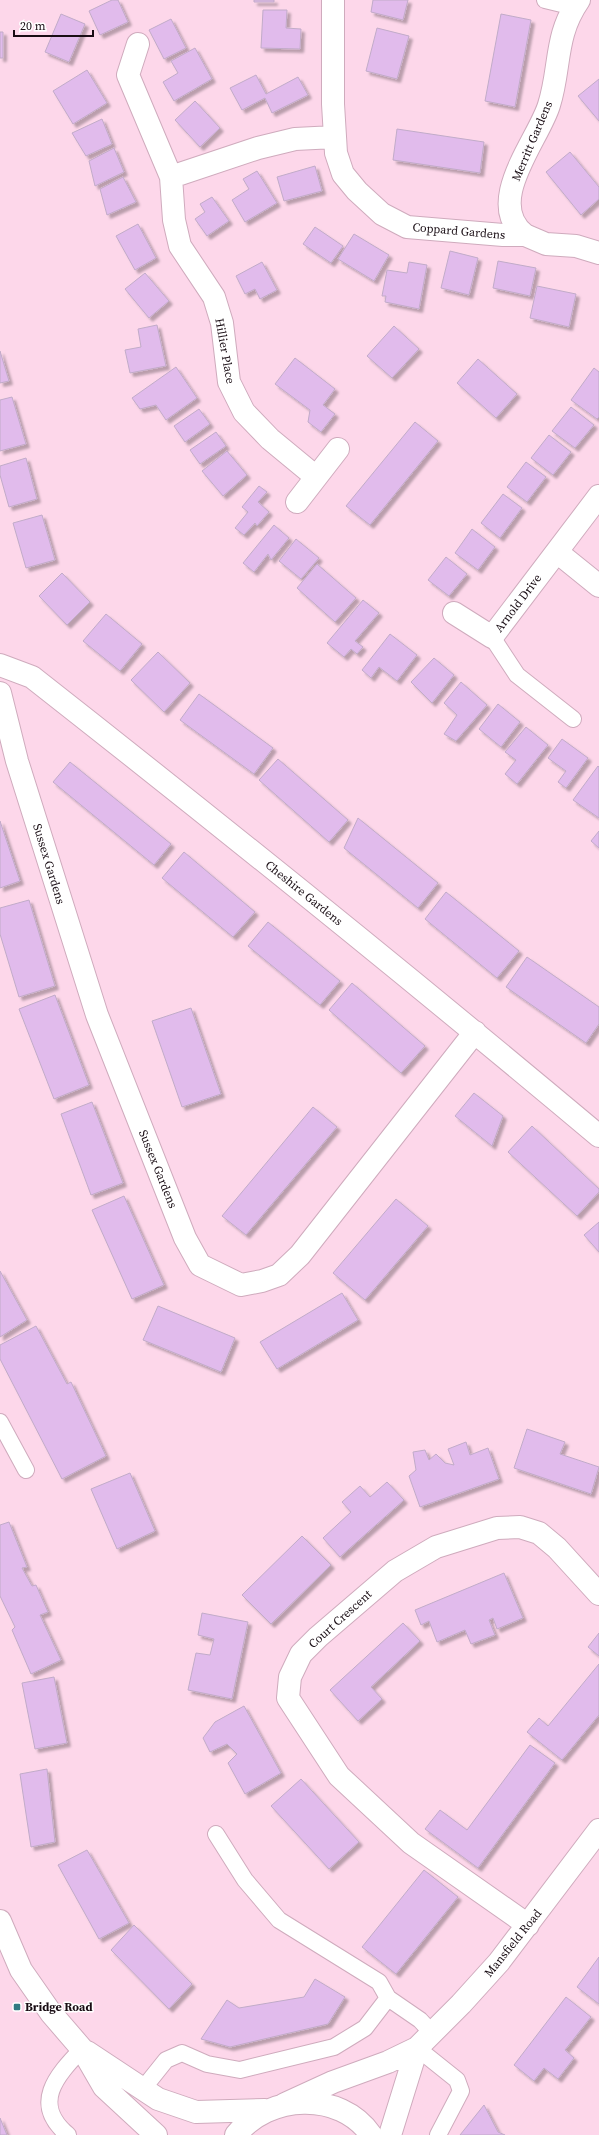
<svg xmlns="http://www.w3.org/2000/svg" width="599" height="2135" font-family="'Source Serif 4',serif">
  <defs>
    <filter id="shadow"><feDropShadow dx="3.5" dy="3.5" stdDeviation="1" flood-color="#0004"/></filter>
  </defs>
  <rect width="100%" height="100%" fill="#fdd7ea"/>
  <path fill="#e1bbec" stroke="#c1abc8" filter="url(#shadow)" d="M112 0H118L128 22 100 35 89 11Z
    M254 0H274V2H254Z
    M373 0H408L403 20 371 12Z
    M263 10H287L286 28 301 29 300 49 261 48Z
    M61 14 85 24 69 62 45 52Z
    M501 14 531 20 515 107 485 101Z
    M171 19 186 48 164 59 149 30Z
    M377 28 409 36 397 79 366 71Z
    M0 32H3V58H0Z
    M195 48 212 79 174 101 163 82 178 73 171 61Z
    M87 70 107 103 73 124 53 91Z
    M256 75 266 94 298 77 308 95 272 113 265 98 242 110 230 88Z
    M599 79V121L578 96Z
    M195 101 220 128 200 147 175 120Z
    M102 119 112 144 86 156 72 133Z
    M397 129 484 142 480 173 393 160Z
    M114 148 124 172 95 186 89 161Z
    M570 152 599 187V199L581 215 546 172Z
    M315 166 322 191 284 201 277 177Z
    M257 171 277 203 245 222 232 200 249 189 243 179Z
    M123 177 136 202 107 215 100 189Z
    M212 197 229 221 207 236 195 219 205 212 200 204Z
    M138 224 156 258 135 270 116 236Z
    M315 227 343 246 331 263 303 244Z
    M354 234 389 255 374 281 338 259Z
    M450 251 478 258 469 295 441 288Z
    M498 261 536 268 530 296 493 288Z
    M262 262 277 290 260 299 255 289 245 294 236 276Z
    M409 262 427 265 419 309 385 302 386 296H382L387 270 407 273Z
    M145 273 169 301 149 318 125 289Z
    M537 286 576 294 569 327 530 318Z
    M157 325 166 366 130 373 125 350 141 347 138 329Z
    M394 326 419 349 392 378 367 356Z
    M0 351 9 381 0 383Z
    M295 358 335 389 323 405 335 414 321 432 308 422 310 410 275 384Z
    M478 359 517 394 496 418 457 383Z
    M176 367 197 398 166 420 156 405 140 409 132 398Z
    M594 368 599 372V417L597 419 571 400Z
    M12 397 26 444 0 451V400Z
    M571 407 594 425 575 448 552 431Z
    M199 409 210 424 185 442 174 426Z
    M415 422 438 441 370 525 346 506Z
    M216 432 226 446 200 464 190 450Z
    M549 435 571 452 553 475 531 458Z
    M227 451 247 475 223 496 202 471Z
    M26 458 37 499 9 507 0 475V466Z
    M526 462 546 477 527 502 507 487Z
    M259 486 267 492 258 502 269 512 257 526 255 523 244 535 235 528 248 512 242 507Z
    M503 494 522 508 500 538 481 523Z
    M42 515 55 560 26 568 13 523Z
    M274 525 289 538 271 560 268 554 254 572 243 563Z
    M472 529 495 547 478 570 455 553Z
    M296 539 319 558 301 579 279 561Z
    M446 557 467 574 449 596 428 580Z
    M317 564 356 598 335 622 297 588Z
    M62 573 90 602 67 625 39 596Z
    M363 600 379 613 355 641 363 647 357 654 351 649 344 657 327 643Z
    M106 614 142 644 120 671 83 641Z
    M390 634 417 655 397 681 379 667 371 678 362 670Z
    M158 652 190 683 164 712 131 680Z
    M434 658 454 675 432 703 411 682Z
    M461 682 487 705 456 741 444 734 457 715 444 703Z
    M199 694 273 748 254 774 180 720Z
    M498 704 520 722 501 747 479 729Z
    M526 727 548 745 517 784 505 774 516 760 505 752Z
    M562 739 588 758 566 788 558 782 566 771 548 758Z
    M278 759 348 820 329 842 259 780Z
    M70 762 171 844 154 865 53 782Z
    M598 766 599 767V818L573 800Z
    M358 818 438 883 418 908 344 848Z
    M0 821 20 881 0 888Z
    M599 831V848L591 841Z
    M184 852 255 912 233 937 162 878Z
    M446 892 519 951 497 978 425 919Z
    M29 900 55 986 19 997 0 934V908Z
    M268 922 340 981 320 1005 248 946Z
    M527 957 599 1007V1024L586 1043 506 987Z
    M352 983 425 1046 401 1073 329 1010Z
    M55 995 89 1085 54 1099 19 1009Z
    M191 1008 221 1094 182 1107 152 1021Z
    M474 1093 503 1116 492 1146 455 1116Z
    M92 1102 123 1183 91 1195 61 1114Z
    M313 1107 337 1127 246 1235 222 1216Z
    M532 1126 599 1189V1192L577 1216 508 1152Z
    M124 1196 164 1285 132 1299 92 1210Z
    M396 1199 428 1226 365 1300 333 1273Z
    M599 1222V1252L584 1235Z
    M0 1271 27 1320 0 1337Z
    M342 1293 358 1320 277 1369 260 1342Z
    M158 1306 235 1338 221 1372 143 1340Z
    M36 1326 67 1384 71 1382 106 1456 62 1479 0 1359V1345Z
    M527 1429 565 1442 560 1454 599 1467 591 1494 514 1468Z
    M466 1442 470 1455 488 1448 499 1479 420 1507 409 1476 416 1470 413 1452 425 1450 429 1460 436 1454 445 1463 454 1465 448 1449Z
    M130 1473 155 1531 117 1549 91 1489Z
    M387 1482 404 1500 340 1557 323 1538 351 1512 342 1502 360 1486 370 1497Z
    M9 1522 27 1567 22 1568 32 1586 36 1585 48 1612 40 1615 61 1660 31 1674 12 1630 15 1627 0 1596V1525Z
    M302 1536 331 1565 271 1624 242 1595Z
    M504 1573 523 1618 497 1629 493 1618 489 1620 495 1635 471 1644 465 1630 437 1642 429 1621 421 1625 415 1610Z
    M202 1613 248 1622 232 1699 188 1690 196 1653 210 1655 214 1639 198 1635Z
    M403 1623 420 1641 371 1687 382 1699 358 1721 330 1690Z
    M599 1633V1656L588 1647Z
    M599 1664V1715L562 1760 527 1732 539 1718 548 1726Z
    M54 1677 67 1743 35 1749 22 1683Z
    M244 1706 281 1773 245 1794 228 1763 237 1754 227 1744 210 1752 203 1738 215 1722Z
    M530 1745 555 1763 478 1868 425 1829 440 1810 467 1830Z
    M47 1769 55 1842 31 1847 20 1774Z
    M301 1779 359 1842 329 1869 271 1806Z
    M87 1850 129 1923 99 1939 58 1865Z
    M424 1870 458 1897 396 1974 362 1947Z
    M134 1925 192 1984 169 2009 111 1950Z
    M599 1957V2004L577 1987Z
    M315 1979 345 1997 328 2024 230 2047 201 2039 227 2000 239 2008 304 1997Z
    M566 1997 591 2017 565 2050 574 2058 558 2079 544 2068 534 2081 514 2065Z
    M484 2105 498 2132 505 2135H460Z
    M0 2118 7 2135H0Z"/>
  <g fill="none" stroke-linecap="round" stroke-linejoin="round">
    <g stroke="#cfabbd" stroke-width="18">
      <path id="service" d="M545 0 574 7
        M492 637 517 675 573 719
        M0 1422 26 1470
        M216 1834 245 1880 279 1920 379 1982 388 1998 420 2020 433 2034
        M417 2048 457 2080 461 2091 438 2135
        M142 2090 166 2060 182 2053 207 2064 240 2070 334 2047 365 2028 388 1998
        M68 2135C31 2104 56 2076 82 2049"/>
    </g>
    <g stroke="#cfabbd" stroke-width="24">
      <path id="minor" d="M333 0V104L336 153 343 174 357 191 382 214 407 227 503 235H525L546 244 576 246 599 253
        M138 44 128 75 171 177 174 220 180 246 214 297 222 323 229 382 244 412 270 439 316 477
        M171 177 258 148 295 139 335 137
        M525 235C483 203 539 139 549 105 561 67 554 36 579 0
        M297 502 338 449
        M557 552 599 586
        M454 613 492 637 599 496
        M0 665 32 677C223 827 413 980 599 1136
        M0 693 17 761 97 1015 185 1238 200 1265 241 1285 262 1281 279 1275 300 1255 475 1032
        M528 1925 411 1843 339 1776 288 1698 290 1677 301 1654 318 1637 395 1571 436 1547 497 1528 520 1527 539 1533 557 1548 599 1594
        M285 2104 333 2082 388 2062 417 2048 461 2004 499 1962 599 1830
        M390 2135 417 2048"/>
    </g>
    <g stroke="#cfabbd" stroke-width="24">
      <path id="trunk" d="M0 1921 21 1970 51 2013 82 2049 104 2087 156 2135
        M87 2052 158 2099 196 2112 265 2110
        M236 2135C268 2094 340 2090 371 2135"/>
    </g>
    <use href="#service" stroke="#fff" stroke-width="16"/>
    <use href="#minor" stroke="#fff" stroke-width="22"/>
    <use href="#trunk" stroke="#fff" stroke-width="22"/>
  </g>
  <rect fill="#327a82" stroke="#fff" stroke-width="1.5" x="13" y="2003" width="8" height="8" rx="2"/>
  <g text-anchor="middle" stroke-width="3" stroke-linejoin="round" paint-order="stroke">
    <g font-size="12" fill="#190d14" stroke="#fff">
      <text transform="translate(532 141) rotate(-67)" y="4">Merritt Gardens</text>
      <text transform="translate(459 231) rotate(5)" y="4">Coppard Gardens</text>
      <text transform="translate(225 351) rotate(80)" y="4">Hillier Place</text>
      <text transform="translate(518 603) rotate(-53)" y="4">Arnold Drive</text>
      <text transform="translate(49 864) rotate(73)" y="4">Sussex Gardens</text>
      <text transform="translate(304 893) rotate(39)" y="4">Cheshire Gardens</text>
      <text transform="translate(158 1169) rotate(68)" y="4">Sussex Gardens</text>
      <text transform="translate(340 1619) rotate(-42)" y="4">Court Crescent</text>
      <text transform="translate(513 1943) rotate(-51)" y="4">Mansfield Road</text>
    </g>
    <g font-size="12" font-weight="bold" fill="#190d14" stroke="#fff" text-anchor="start">
      <text x="25" y="2011">Bridge Road</text>
    </g>
  </g>
  <path d="M14 30v6h79v-6" fill="none" stroke="#190d14" stroke-width="2"/>
  <text x="20" y="30" font-size="12" fill="#190d14" stroke="#ffffff" stroke-width="3" paint-order="stroke">20 m</text>
</svg>
